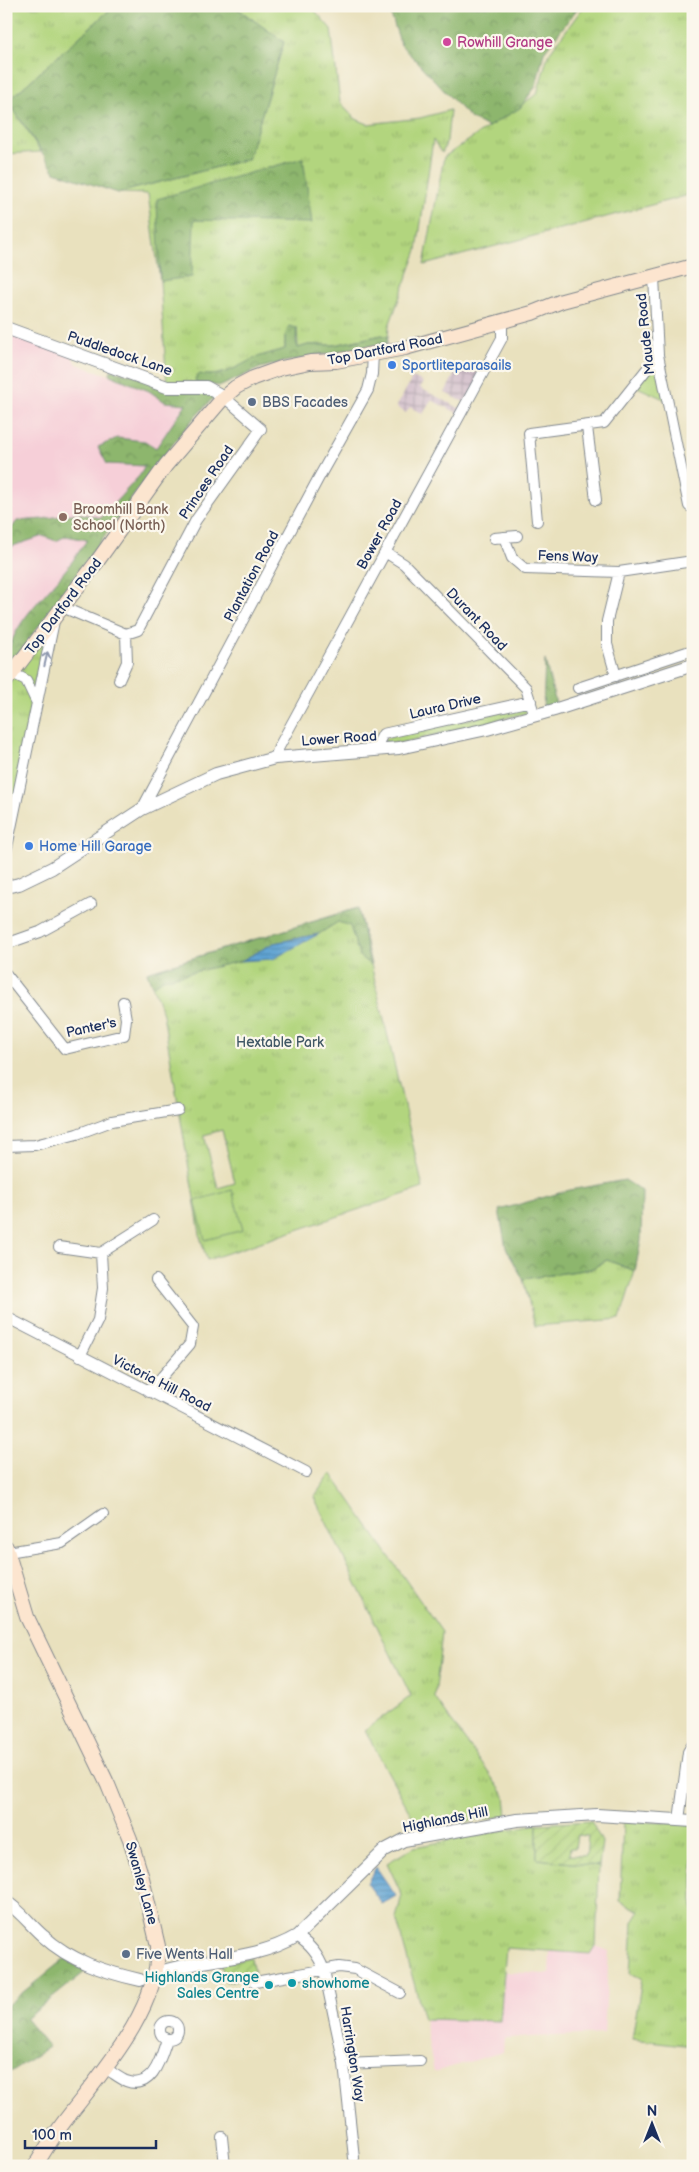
<svg xmlns="http://www.w3.org/2000/svg" width="699" height="2172" font-family="'Balsamiq Sans',sans-serif">
  <defs>
    <pattern id="industrial-grid" width="8" height="8" patternUnits="userSpaceOnUse" patternTransform="scale(1.25)"><rect width="8" height="8" fill="#d1bdca"/><path d="M0 4h8M4 0v8" fill="none" stroke="#a99aa7"/></pattern>
    <pattern id="grass-tufts" width="24" height="20" patternUnits="userSpaceOnUse" patternTransform="scale(1.25)"><rect width="24" height="20" fill="#b2d57e"/><path d="M3 7l-1-3M5 7V3M7 7l1-3M15 17l-1-3M17 17v-4M19 17l1-3" fill="none" stroke="#98b76f"/></pattern>
    <pattern id="forest-crowns" width="20" height="18" patternUnits="userSpaceOnUse" patternTransform="scale(1.25)"><rect width="20" height="18" fill="#8db66d"/><path d="M2 6a3 3 0 1 1 6 0M12 15a3 3 0 1 1 6 0" fill="none" stroke="#72945d"/></pattern>
    <pattern id="garden-furrows" width="10" height="10" patternUnits="userSpaceOnUse" patternTransform="scale(1.25)"><rect width="10" height="10" fill="#b2d57e"/><path d="M-1 1l2-2M0 10L10 0M9 11l2-2" fill="none" stroke="#98b76f"/></pattern>
    <pattern id="water-rules" width="6" height="5" patternUnits="userSpaceOnUse" patternTransform="scale(1.25)"><rect width="6" height="5" fill="#5ea3d3"/><path d="M0 2.5h6" fill="none" stroke="#4d85ae"/></pattern>
  </defs>
  <rect width="100%" height="100%" fill="#fbf7ec"/>
  <filter id="ink" filterUnits="userSpaceOnUse"><feTurbulence type="fractalNoise" baseFrequency=".02" numOctaves="2"/><feDisplacementMap in="SourceGraphic" scale="10" xChannelSelector="R" yChannelSelector="G"/><feConvolveMatrix kernelMatrix="1 2 1 2 8 2 1 2 1" color-interpolation-filters="sRGB"/></filter>
  <filter id="wash" filterUnits="userSpaceOnUse"><feTurbulence type="fractalNoise" baseFrequency=".0096" numOctaves="4" result="noise"/><feDisplacementMap in="SourceGraphic" scale="20" xChannelSelector="R" yChannelSelector="G"/><feGaussianBlur stdDeviation="1.12" result="paint"/><feColorMatrix in="noise" values="0 0 0 0 0 0 0 0 0 0 0 0 0 0 0 0 0 1.4 0 .05"/><feComposite in="paint" operator="in"/></filter>
  <g filter="url(#wash)">
    <rect width="100%" height="100%" fill="#e9e1be"/>
    <path fill="#f6cfd8" d="M6 330 70 354 77 364 96 371 110 375 111 370 216 395 193 419 153 469 6 671Z
      M596 1946 609 1951 604 2034 504 2038 503 2052 434 2072 424 2019 500 2021 505 1972 549 1974 550 1951 591 1954Z"/>
    <path fill="url(#industrial-grid)" d="M463 365 482 375 466 403 445 393 456 371 459 373Z
      M413 377 423 382 420 388 463 410 460 414 431 400 423 414 410 407 406 413 396 407Z"/>
    <path fill="url(#grass-tufts)" stroke="#66826e" fill-rule="evenodd" d="M6 6H114L8 101 41 152 6 154Z
      M234 6H311L331 29 340 102 356 119 368 124 420 118 450 110 447 141 442 153 433 140 417 250 389 326 388 337 382 335 334 345H308L298 348 297 328 285 336V349L233 371 210 376 195 387H167L160 281 148 194 118 193 248 159 284 42Z
      M584 6H693V194L424 265 444 157 537 94 548 55Z
      M658 355 668 401 635 386Z
      M55 616 6 850V682Z
      M526 706 528 709 526 713 401 743 384 742 386 738Z
      M358 908 423 1188 207 1260 201 1240 163 1014 147 972ZM222 1130 235 1183 218 1188 204 1135Z
      M607 1260 635 1271 620 1319 535 1326 523 1279 591 1269Z
      M331 1473 442 1632 435 1698 505 1796 507 1816 419 1829 365 1730 411 1696 314 1497Z
      M623 1821 693 1824V2046L632 2039 642 1978 630 1974 633 1922 640 1911 620 1901Z
      M537 1824V1859L599 1866 596 1946 591 1954 506 1948 500 2021 424 2019 396 1918 402 1895 387 1863 414 1847Z"/>
    <path fill="url(#forest-crowns)" stroke="#547266" d="M114 6H234L284 42 248 159 118 193 55 172 8 101Z
      M388 6H577V9L544 52 536 86 520 108 488 127 470 118 401 45Z
      M303 158 312 223 194 220 192 277 160 281 157 199Z
      M289 326 297 328 296 341 298 348 308 345H334L382 335 388 337 387 343 283 362 260 368 221 386 196 383 195 378 200 374C222 378 236 367 255 358 265 354 275 352 285 349V336Z
      M111 370 204 390 216 395 193 419 153 469 6 671C6 626 42 601 67 568 75 559 80 549 87 540L66 536 56 541 43 536 10 547 9 543 6 541 8 533 17 521 43 519 78 513 101 518 140 475 145 466 107 464 98 447 117 438 145 441 156 448 186 404 165 402 149 391 110 375Z
      M545 660 556 704 543 709Z
      M358 908 370 965 359 956 350 926 338 922 319 934 274 943 241 961 163 979 152 986 147 972Z
      M625 1180 642 1191 641 1240 635 1271 607 1260 591 1269 523 1279 506 1248 499 1210 570 1190Z
      M64 1959 86 1971 26 2019 49 2047 6 2075V2006Z"/>
    <path fill="url(#garden-furrows)" stroke="#66826e" fill-rule="evenodd" d="M591 1821 602 1842 599 1866 537 1859V1824ZM577 1835 588 1836 586 1856 569 1855 570 1848H575Z
      M251 1958 255 1976 226 1982 221 1964Z"/>
    <path fill="#b2d57e" stroke="#66826e" d="M232 1190 243 1230 205 1240 195 1201Z"/>
    <path fill="url(#water-rules)" stroke="#3c6998" d="M319 934 273 959 241 961 274 943Z
      M376 1867 396 1896 382 1904 367 1883Z"/>
  </g>
  <g filter="url(#ink)">
    <g fill="none" stroke-linecap="round" stroke-linejoin="round">
      <g stroke="#82888e" stroke-width="12">
        <path id="minor" d="M654 277 658 355 689 506
          M587 427 596 500
          M537 521 529 433 604 423 658 355
          M504 537 512 558 525 569 619 572 693 561
          M494 538 517 536
          M385 552 404 564 526 688 535 716
          M62 607 126 634 138 630 196 520 261 429 224 397
          M12 673 26 680 36 701
          M616 676 607 644V621L619 572
          M119 680 127 662 126 634
          M578 688 693 650
          M374 751 383 734 531 701
          M275 758 279 747 502 338V321
          M142 809 318 479 368 390 372 374 373 353
          M6 852 54 621
          M6 944 40 932 91 904
          M6 974 65 1049 124 1035 126 1019 123 1002
          M6 1146 35 1145 77 1134 112 1121 178 1110
          M59 1247 101 1253
          M6 1317 306 1472
          M80 1356 98 1320 103 1288 101 1253 153 1220
          M149 1392 190 1344 193 1327 156 1280
          M8 1552 62 1543 103 1514
          M679 1820 688 1752 693 1744
          M297 1936C310 1945 318 1954 324 1970L344 2064 354 2158
          M255 1982 339 1967 355 1969 400 1993
          M160 2030a9 9 0 1 1 18 0a9 9 0 1 1-18 0Z
          M344 2064 420 2061
          M106 2069C112 2072 119 2078 126 2081 153 2091 161 2057 167 2039
          M222 2137 225 2166"/>
      </g>
      <g stroke="#82888e" stroke-width="14">
        <path id="tertiary" d="M6 328 167 387H206L224 397
          M6 887 19 884 52 868 142 809 216 774 275 758 399 748 487 729 554 710 693 665
          M6 1902C21 1911 30 1925 43 1936 70 1961 105 1972 140 1980
          M154 1974C201 1957 253 1962 297 1936L385 1850 404 1840 517 1820 597 1815 693 1821"/>
      </g>
      <g stroke="#82888e" stroke-width="16">
        <path id="secondary" d="M6 681 96 563 166 465 224 397 236 387 253 378 281 368 310 362 336 361 405 348 532 313 562 301 693 266
          M6 1547 27 1617 108 1785 130 1839 142 1878 158 1946C159 2009 103 2071 67 2118 55 2133 45 2150 35 2166"/>
      </g>
      <use href="#minor" stroke="#fff" stroke-width="10"/>
      <use href="#tertiary" stroke="#fff" stroke-width="12"/>
      <use href="#secondary" stroke="#fce5cf" stroke-width="14"/>
    </g>
    <defs><path id="oneway-shaft" d="M-6 0H5M1.5-3L5.5 0L1.5 3" fill="none" stroke-width="1.6" stroke-linecap="round" stroke-linejoin="round" transform="scale(1.25)"/></defs>
    <use stroke="#8d97ae" href="#oneway-shaft" transform="translate(46 659) rotate(-77)"/>
  </g>
  <circle fill="#d1479c" stroke="#fbf7ec" stroke-width="2" cx="447" cy="42" r="5"/>
  <g fill="#3f7fe0" stroke="#fbf7ec" stroke-width="2">
    <circle cx="392" cy="365" r="5"/>
    <circle cx="29" cy="846" r="5"/>
  </g>
  <g fill="#5c6f8a" stroke="#fbf7ec" stroke-width="2">
    <circle cx="252" cy="402" r="5"/>
    <circle cx="126" cy="1954" r="5"/>
  </g>
  <circle fill="#8d6e63" stroke="#fbf7ec" stroke-width="2" cx="63" cy="517" r="5"/>
  <g fill="#0f9aa8" stroke="#fbf7ec" stroke-width="2">
    <circle cx="292" cy="1983" r="5"/>
    <circle cx="269" cy="1985" r="5"/>
  </g>
  <g text-anchor="middle" stroke-width="4.5" stroke-linejoin="round" paint-order="stroke">
    <g font-size="14" fill="#b23c85" stroke="#fbf7ec" text-anchor="start">
      <text x="457" y="47">Rowhill Grange</text>
    </g>
    <g font-size="14" fill="#1b2f5e" stroke="#fbf7ec">
      <text transform="translate(645 334) rotate(-96)" y="5">Maude Road</text>
      <text transform="translate(385 349) rotate(-11)" y="5">Top Dartford Road</text>
      <text transform="translate(120 353) rotate(19)" y="5">Puddledock Lane</text>
      <text transform="translate(206 482) rotate(-56)" y="5">Princes Road</text>
      <text transform="translate(379 534) rotate(-61)" y="5">Bower Road</text>
      <text transform="translate(568 556) rotate(2)" y="5">Fens Way</text>
      <text transform="translate(251 576) rotate(-62)" y="5">Plantation Road</text>
      <text transform="translate(63 606) rotate(-53)" y="5">Top Dartford Road</text>
      <text transform="translate(477 619) rotate(46)" y="5">Durant Road</text>
      <text transform="translate(445 706) rotate(-13)" y="5">Laura Drive</text>
      <text transform="translate(339 738) rotate(-4)" y="5">Lower Road</text>
      <text transform="translate(91 1027) rotate(-12)" y="5">Panter's</text>
      <text transform="translate(162 1383) rotate(27)" y="5">Victoria Hill Road</text>
      <text transform="translate(445 1819) rotate(-11)" y="5">Highlands Hill</text>
      <text transform="translate(142 1883) rotate(74)" y="5">Swanley Lane</text>
      <text transform="translate(353 2054) rotate(81)" y="5">Harrington Way</text>
    </g>
    <g font-size="14" fill="#366cbe" stroke="#fbf7ec" text-anchor="start">
      <text x="402" y="370">Sportliteparasails</text>
      <text x="39" y="851">Home Hill Garage</text>
    </g>
    <g font-size="14" fill="#4e5e75" stroke="#fbf7ec" text-anchor="start">
      <text x="262" y="407">BBS Facades</text>
      <text x="136" y="1959">Five Wents Hall</text>
    </g>
    <g font-size="14" fill="#785e54" stroke="#fbf7ec" text-anchor="start">
      <text x="73" y="514">Broomhill Bank<tspan x="73" dy="16">School (North)</tspan></text>
    </g>
    <g font-size="14" fill="#415866" stroke="#fbf7ec">
      <text x="280" y="1047">Hextable Park</text>
    </g>
    <g font-size="14" fill="#0d838f" stroke="#fbf7ec" text-anchor="end">
      <text x="259" y="1982">Highlands Grange<tspan x="259" dy="16">Sales Centre</tspan></text>
      <text x="302" y="1988" text-anchor="start">showhome</text>
    </g>
  </g>
  <rect width="699" height="2172" fill="none" stroke="#fbf7ec" stroke-width="25"/>
  <g transform="translate(652 2124)" stroke="#fbf7ec" stroke-width="4" paint-order="stroke">
  <path d="M0-4L9 19L0 12L-9 19Z" fill="#1b2f5e"/>
  <text y="-8" font-size="14" font-weight="bold" text-anchor="middle" fill="#1b2f5e">N</text>
  </g>
  <path d="M25 2140v8h131v-8" fill="none" stroke="#1b2f5e" stroke-width="2.5"/>
  <text x="32" y="2140" font-size="15" fill="#1b2f5e" stroke="#fbf7ec" stroke-width="4" paint-order="stroke">100 m</text>
</svg>
